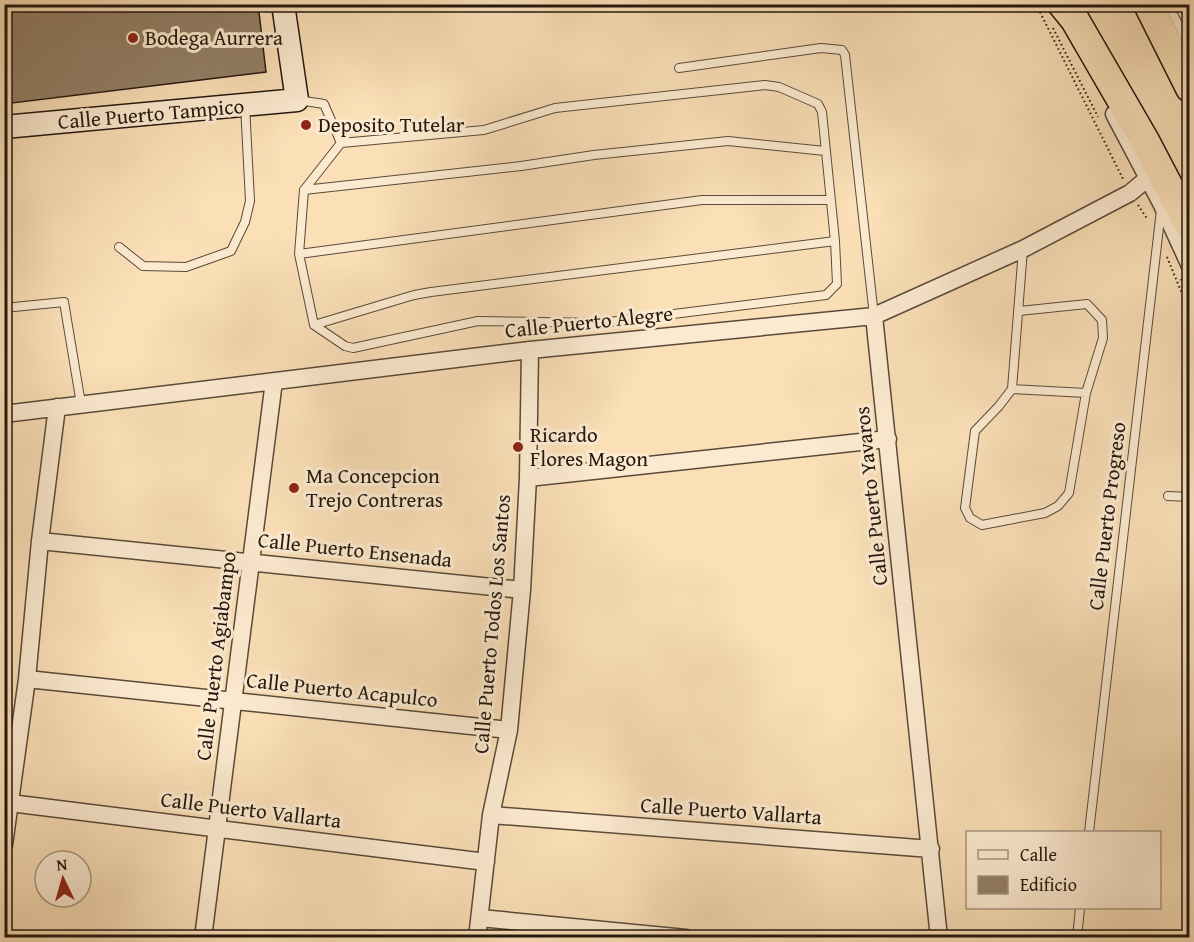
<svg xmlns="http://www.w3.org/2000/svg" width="1194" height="942" font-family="'Gentium Book Plus',serif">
  <rect width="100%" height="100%" fill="#fadfb7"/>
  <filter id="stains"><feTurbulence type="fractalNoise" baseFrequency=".00333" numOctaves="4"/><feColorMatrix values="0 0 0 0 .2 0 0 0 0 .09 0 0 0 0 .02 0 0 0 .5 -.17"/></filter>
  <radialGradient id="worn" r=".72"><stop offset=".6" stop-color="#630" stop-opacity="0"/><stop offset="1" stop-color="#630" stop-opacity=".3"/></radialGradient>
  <path fill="#937f67" stroke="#231810" stroke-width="1.5" d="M4 4H258L266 72 4 104Z"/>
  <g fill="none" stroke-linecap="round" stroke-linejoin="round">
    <g stroke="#594a3a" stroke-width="10">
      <path id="lane" d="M1168 4 1190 48
        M1182 4 1190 19
        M679 68 821 48 842 50 845 55 874 316
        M765 85 779 87 818 104 822 112 835 241 837 284 826 295 601 323 478 321 353 348 345 346 314 325 299 254 304 190 341 143 484 130 555 108Z
        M298 100 324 104 341 143
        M304 190 521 166 594 155 728 141 825 151
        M119 247 143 266 186 267 231 251 245 222 250 201 245 105
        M299 254 702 200H831
        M4 308 64 302 81 404
        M1019 311 1087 304 1102 320 1103 338 1086 393
        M314 325 414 295 431 292 835 241
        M1012 389 1086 393 1069 493 1058 506 1045 513 982 525 970 518 965 508 975 431 999 406 1012 389 1023 249
        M1168 496 1190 497
        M1089 832 1161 210
        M1077 938 1080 908"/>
    </g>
    <g stroke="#594a3a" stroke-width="19">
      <path id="street" d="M1114 114 1161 203 1190 266
        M874 316 939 938
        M4 414 530 350 874 316 1023 249 1130 193 1148 178
        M528 478 888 439
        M40 541 522 590
        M27 679 509 730
        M4 796 10 803 486 862
        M491 815 931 849
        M4 845 27 679 40 541 57 407
        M480 918 686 938
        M203 938 274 381
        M477 938 491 815 509 730 522 590 528 478 530 350"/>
    </g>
    <g stroke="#231810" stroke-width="25">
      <path id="secondary" d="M4 127 297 100 283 4"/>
    </g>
    <g stroke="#231810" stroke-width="31">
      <path id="highway" d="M1062 4 1075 20 1145 141 1190 227
        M1148 4 1190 88"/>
    </g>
    <path stroke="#231810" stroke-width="2" stroke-dasharray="1.5 3" stroke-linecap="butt" d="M1036 4 1123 179
      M1053 28 1098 117
      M1138 205 1148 220
      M1167 257 1190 313
      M1181 279 1190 301"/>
    <use href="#lane" stroke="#fcead0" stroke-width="8"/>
    <use href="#street" stroke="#fcead0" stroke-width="16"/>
    <use href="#secondary" stroke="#fcead0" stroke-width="22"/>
    <use href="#highway" stroke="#fadfb7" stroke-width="28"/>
  </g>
  <g fill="#8f2418" stroke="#fcead0" stroke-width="2">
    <circle cx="133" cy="38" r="6"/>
    <circle cx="306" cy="125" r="6"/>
    <circle cx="518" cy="447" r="6"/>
    <circle cx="294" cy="488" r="6"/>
  </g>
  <g text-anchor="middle" stroke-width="6" stroke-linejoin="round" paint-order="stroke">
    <g font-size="21" fill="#231810" stroke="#fcead0" text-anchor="start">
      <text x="145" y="45">Bodega Aurrera</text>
      <text x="318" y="132">Deposito Tutelar</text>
      <text x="530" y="442">Ricardo<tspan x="530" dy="24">Flores Magon</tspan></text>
      <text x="306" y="483">Ma Concepcion<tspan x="306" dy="24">Trejo Contreras</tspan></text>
    </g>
    <g font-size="21" fill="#231810" stroke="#fcead0">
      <text transform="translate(151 114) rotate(-5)" y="7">Calle Puerto Tampico</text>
      <text transform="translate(589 322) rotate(-6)" y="7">Calle Puerto Alegre</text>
      <text transform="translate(871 496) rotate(-96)" y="7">Calle Puerto Yavaros</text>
      <text transform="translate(1107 516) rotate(-83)" y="7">Calle Puerto Progreso</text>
      <text transform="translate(355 550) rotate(6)" y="7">Calle Puerto Ensenada</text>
      <text transform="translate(492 624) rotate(-85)" y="7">Calle Puerto Todos Los Santos</text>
      <text transform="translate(216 656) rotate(-83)" y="7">Calle Puerto Agiabampo</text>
      <text transform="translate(342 690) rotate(6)" y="7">Calle Puerto Acapulco</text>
      <text transform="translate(251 810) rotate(7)" y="7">Calle Puerto Vallarta</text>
      <text transform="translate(731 811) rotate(4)" y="7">Calle Puerto Vallarta</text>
    </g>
  </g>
  <rect width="1194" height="942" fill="none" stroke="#fadfb7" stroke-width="24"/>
  <rect x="6" y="6" width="1182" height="930" fill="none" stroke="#231810" stroke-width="3"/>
  <rect x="12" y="12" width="1170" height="918" fill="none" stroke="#231810" stroke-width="1.5"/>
  <rect x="966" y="831" width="195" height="78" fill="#fcead0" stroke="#a59683" stroke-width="1.5"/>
  <rect x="978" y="850" width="30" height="9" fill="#fcead0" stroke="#a59683" stroke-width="1.5"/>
  <text x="1020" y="861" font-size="18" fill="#231810">Calle</text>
  <rect x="978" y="876" width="30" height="18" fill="#937f67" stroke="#a59683" stroke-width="1.5"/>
  <text x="1020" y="891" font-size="18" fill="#231810">Edificio</text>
  <g transform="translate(63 879) rotate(355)"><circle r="28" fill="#fcead0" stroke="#a59683" stroke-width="1.5"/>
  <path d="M0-4.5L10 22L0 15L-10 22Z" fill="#8f2418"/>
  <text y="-9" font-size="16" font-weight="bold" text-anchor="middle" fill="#231810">N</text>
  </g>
  <rect width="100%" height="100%" filter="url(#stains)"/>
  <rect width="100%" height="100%" fill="url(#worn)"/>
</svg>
